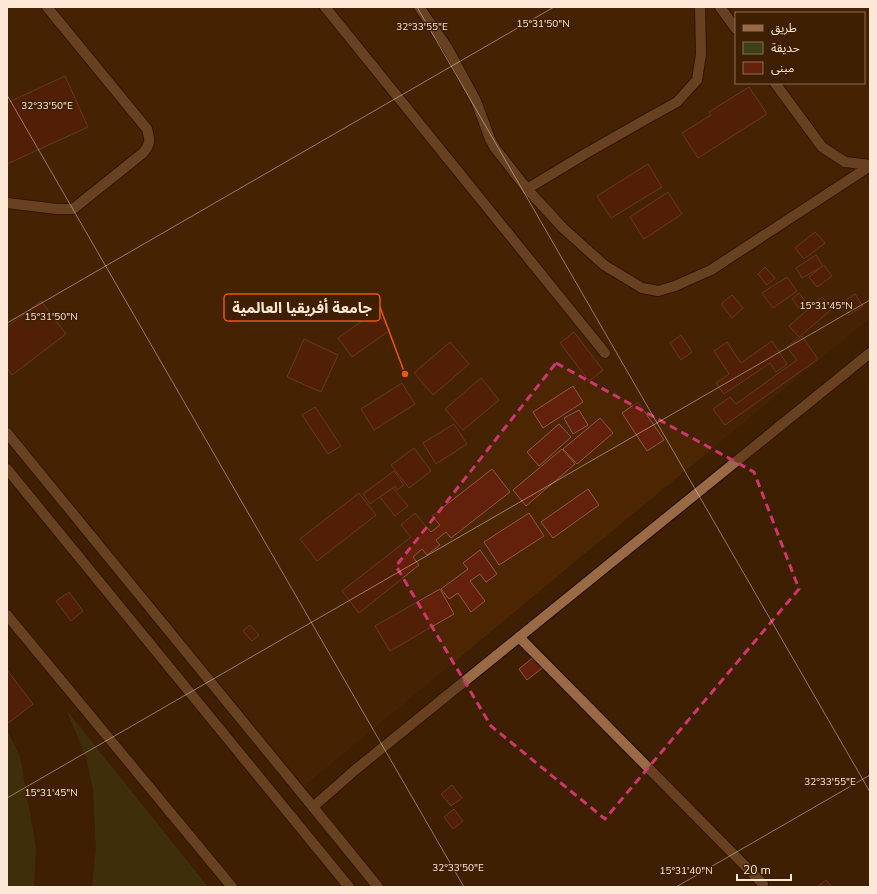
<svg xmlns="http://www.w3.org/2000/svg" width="877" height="894" font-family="'Nunito Sans','Noto Sans Arabic',sans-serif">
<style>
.built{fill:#4c2603;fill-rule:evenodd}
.green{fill:#3c4315}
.building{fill:#64210a;stroke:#905746}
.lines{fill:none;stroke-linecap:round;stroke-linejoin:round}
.service-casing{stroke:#200a00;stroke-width:12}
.minor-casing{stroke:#200a00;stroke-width:12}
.tertiary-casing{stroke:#200a00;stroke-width:12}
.service{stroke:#9a6a45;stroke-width:10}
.minor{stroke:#9a6a45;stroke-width:10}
.tertiary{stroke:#9a6a45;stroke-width:10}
.marked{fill:none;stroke:#cb376e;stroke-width:3;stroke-dasharray:8 5;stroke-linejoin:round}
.ticks{fill:none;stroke:#fde7d7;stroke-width:1;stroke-opacity:0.45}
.ticks-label{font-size:10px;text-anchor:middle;fill:#fde7d7;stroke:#3f1f02;stroke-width:3;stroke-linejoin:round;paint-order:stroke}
.leader{fill:none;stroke:#e8590c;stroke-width:1.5}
.callout-dot{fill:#e8590c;stroke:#3f1f02;stroke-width:1.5}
.callout{fill:#3f1f02;stroke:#e8590c;stroke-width:1.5}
.callout-label{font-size:15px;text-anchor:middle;font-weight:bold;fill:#fde7d7}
</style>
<rect width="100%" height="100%" fill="#3f1f02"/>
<path class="built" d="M 7,7 L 870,7 L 870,318 L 304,786 L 7,429 ZM 736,13 L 864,13 L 864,83 L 736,83 Z"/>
<g class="green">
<polygon points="67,711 208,887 92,887 96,848 93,790 86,757"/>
<polygon points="7,730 20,757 36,847 34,887 7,887"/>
</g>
<g class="building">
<polygon points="65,76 88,127 7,164 7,103"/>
<polygon points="749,87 767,114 698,158 682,133 711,115 709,112"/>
<polygon points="648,164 662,187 611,218 597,196"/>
<polygon points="668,192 682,214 644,239 630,217"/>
<polygon points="815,232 825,243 804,259 795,248"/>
<polygon points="816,255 823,266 802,278 796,268"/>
<polygon points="824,265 832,276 817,287 809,277"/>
<polygon points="765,267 775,278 767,285 758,274"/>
<polygon points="787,277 797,291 773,308 762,293"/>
<polygon points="799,293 806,302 799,308 792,299"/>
<polygon points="855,294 863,306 849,315 841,303"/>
<polygon points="732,295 743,308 732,318 721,304"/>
<polygon points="822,297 832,309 799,337 789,326"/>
<polygon points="41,301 66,334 12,375 7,368 7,327"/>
<polygon points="376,311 390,330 352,357 338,338"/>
<polygon points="574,332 603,370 589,381 560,343"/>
<polygon points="681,335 692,352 681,360 670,343"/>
<polygon points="802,336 818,359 725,425 713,409 730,397 736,404 797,360 787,347"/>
<polygon points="304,339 338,355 321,392 287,377"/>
<polygon points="772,341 787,364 776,372 770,363 724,394 716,383 729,374 714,351 727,342 741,363"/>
<polygon points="450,342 469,364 433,395 414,373"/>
<polygon points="481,378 499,400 463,430 445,409"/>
<polygon points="402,383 415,404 374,430 361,409"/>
<polygon points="573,386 583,402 543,428 533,412"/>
<polygon points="638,402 664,440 647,451 622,413"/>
<polygon points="315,407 341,446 328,454 302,415"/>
<polygon points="579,410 588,425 573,434 564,418"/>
<polygon points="600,418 613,433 577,464 563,449"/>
<polygon points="454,424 467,444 436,464 423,443"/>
<polygon points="559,424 571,437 539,466 527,452"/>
<polygon points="414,448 431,471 409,488 391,465"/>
<polygon points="562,449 575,464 526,506 513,490"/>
<polygon points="492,469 510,492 451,538 446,532 436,540 440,545 427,555 422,549 413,557 419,565 359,613 342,591 411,537 401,525 415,513 431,532 440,525 432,516"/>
<polygon points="394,471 404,485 397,490 395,486 370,504 363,494"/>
<polygon points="393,488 408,506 395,516 380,497"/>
<polygon points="588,489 599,505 553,538 541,522"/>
<polygon points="359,493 376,515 317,561 300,539"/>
<polygon points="529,513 544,536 499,565 484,542"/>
<polygon points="480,550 497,574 486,582 480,574 470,581 485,601 471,612 458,593 449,599 441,589 468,569 463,563"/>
<polygon points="440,589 454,614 390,651 375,626"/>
<polygon points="69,592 83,611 71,621 56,601"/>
<polygon points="250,625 259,635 252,641 243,631"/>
<polygon points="536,655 545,666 527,680 519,669"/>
<polygon points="7,670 33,704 7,724"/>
<polygon points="452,785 462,798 451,806 441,794"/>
<polygon points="454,809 463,821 453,829 444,817"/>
<polygon points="826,880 832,887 817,887"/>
</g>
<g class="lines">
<defs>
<g id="service">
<polyline points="325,7 605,353"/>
<polyline points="419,7 447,47 476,101 490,139 495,148 506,162 527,189 563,228 604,265 642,288 658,291 675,286 711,270 870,166"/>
<polyline points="720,7 736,29"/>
<polyline points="775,83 822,147 845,162 870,165"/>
<polyline points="527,189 585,154 641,122 677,102 697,80 701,54 700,7"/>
<path d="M 7,203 L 57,209 L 73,209 L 143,153 C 151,143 150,140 147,129 L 47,7"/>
<polyline points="7,615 232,887"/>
</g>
<g id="minor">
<polyline points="519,637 763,884"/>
<polyline points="313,807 355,770 870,353"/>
</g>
<g id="tertiary">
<polyline points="7,433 313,807 378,887"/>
<polyline points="7,469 349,887"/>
</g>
</defs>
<use href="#service" class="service-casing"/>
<use href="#minor" class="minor-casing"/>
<use href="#tertiary" class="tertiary-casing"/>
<use href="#service" class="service"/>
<use href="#minor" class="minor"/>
<use href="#tertiary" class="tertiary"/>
</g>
<path d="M0 0H877V894H0ZM 556,363 L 754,472 L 799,589 L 605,819 L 491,726 L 396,566 Z" fill="#3f1f02" fill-opacity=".55" fill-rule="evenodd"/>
<path class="marked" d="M 556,363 L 754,472 L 799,589 L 605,819 L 491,726 L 396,566 Z"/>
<path class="ticks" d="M 417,7 L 870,792M 7,95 L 464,887M 7,323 L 554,7M 7,798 L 870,300M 676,887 L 870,775"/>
<g class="ticks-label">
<text x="543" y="27">15°31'50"N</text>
<text x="422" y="30">32°33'55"E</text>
<text x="47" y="109">32°33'50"E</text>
<text x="826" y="309">15°31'45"N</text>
<text x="51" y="320">15°31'50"N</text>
<text x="830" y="785">32°33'55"E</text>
<text x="51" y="796">15°31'45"N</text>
<text x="458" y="871">32°33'50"E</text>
<text x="686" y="874">15°31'40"N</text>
</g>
<path class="leader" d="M405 374L380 307"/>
<circle class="callout-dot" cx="405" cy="374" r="4"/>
<rect class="callout" x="224" y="294" width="156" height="27" rx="4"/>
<g class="callout-label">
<text x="302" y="313">جامعة أفريقيا العالمية</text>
</g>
<rect width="877" height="894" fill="none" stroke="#fde7d7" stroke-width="16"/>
<rect x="735" y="12" width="130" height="72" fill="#3f1f02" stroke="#8b6f57"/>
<rect x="743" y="25" width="20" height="6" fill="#9a6a45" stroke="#8b6f57"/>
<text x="771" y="32" font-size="12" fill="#fde7d7">طريق</text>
<rect x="743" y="42" width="20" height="12" fill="#3c4315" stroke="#8b6f57"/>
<text x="771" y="52" font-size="12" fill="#fde7d7">حديقة</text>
<rect x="743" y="62" width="20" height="12" fill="#64210a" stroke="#8b6f57"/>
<text x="771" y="72" font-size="12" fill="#fde7d7">مبنى</text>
<path d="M737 874v6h54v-6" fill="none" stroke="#fde7d7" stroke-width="2"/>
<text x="743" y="874" font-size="12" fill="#fde7d7" stroke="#3f1f02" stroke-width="3" paint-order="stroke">20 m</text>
</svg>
